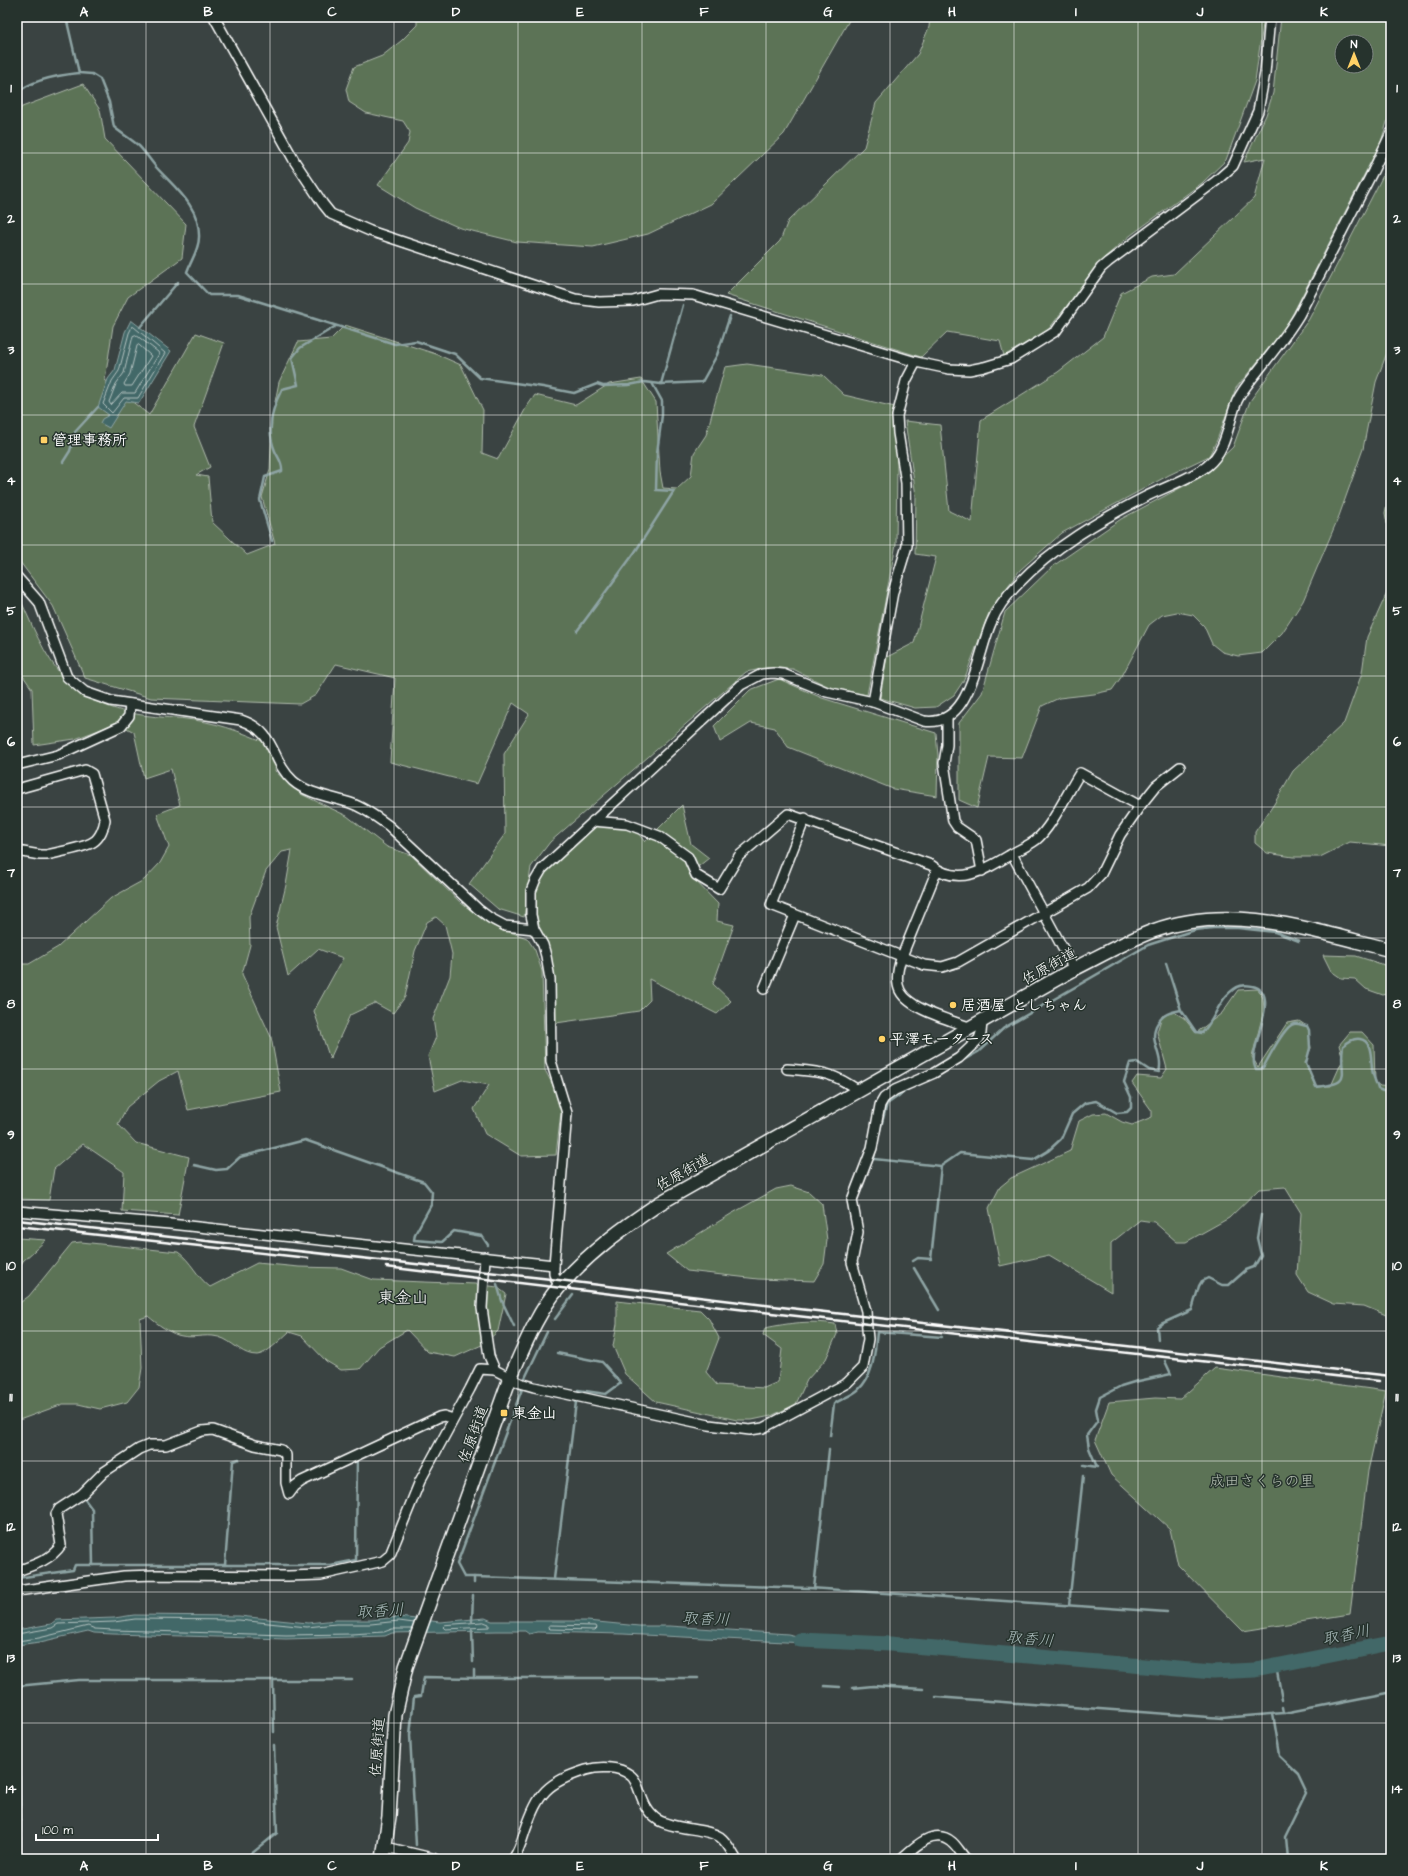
<svg xmlns="http://www.w3.org/2000/svg" width="1408" height="1876" font-family="'Architects Daughter','Klee One',sans-serif">
<style>
.green{fill:#5c7357;stroke:#aeb9ab;fill-rule:evenodd}
.water{fill:#436867;stroke:#8ea4a4}
.lines{fill:none;stroke-linecap:round;stroke-linejoin:round}
.shore{stroke:#b4c3c2;stroke-width:1}
.stream{stroke:#8ea4a4;stroke-width:2.5}
.river{stroke:#436867;stroke-width:15}
.minor-casing{stroke:#fff;stroke-width:12}
.highway-casing{stroke:#fff;stroke-width:16}
.minor{stroke:#26332d;stroke-width:9}
.highway{stroke:#26332d;stroke-width:13}
.rail{stroke:#fff;stroke-width:2.5}
.grid{fill:none;stroke:#fff;stroke-width:1;stroke-opacity:0.55}
.poi-dot{fill:#ffd166;stroke:#26332d;stroke-width:1.5}
.labels{text-anchor:middle;stroke-width:3;stroke-linejoin:round;paint-order:stroke}
.poi-label{font-size:15px;font-weight:bold;fill:#fff;stroke:#26332d;text-anchor:start}
.street-label{font-size:15px;fill:#fff;stroke:#26332d}
.park-label{font-size:15px;fill:#b6c0b3;stroke:#26332d}
.water-label{font-size:16px;font-style:italic;fill:#abb;stroke:#26332d}
.quarter-label{font-size:17px;fill:#fff;stroke:#26332d}
.neatline{fill:none;stroke:#fff;stroke-width:1.5}
.grid-label{font-size:13px;text-anchor:middle;font-weight:bold;fill:#fff}
</style>
<rect width="100%" height="100%" fill="#3a4342"/>
<filter id="ink" filterUnits="userSpaceOnUse"><feTurbulence type="fractalNoise" baseFrequency=".025" numOctaves="2"/><feDisplacementMap in="SourceGraphic" scale="8" xChannelSelector="R" yChannelSelector="G"/><feConvolveMatrix kernelMatrix="1 2 1 2 8 2 1 2 1" color-interpolation-filters="sRGB"/></filter>
<g filter="url(#ink)">
<g class="green">
<polygon points="417,17 663,17 670,21 674,17 851,17 784,134 711,204 648,234 593,247 517,242 460,228 415,208 378,185 408,143 410,132 403,121 366,113 349,102 346,89 354,67 382,56 401,41 417,25"/>
<polygon points="930,17 1264,17 1255,81 1226,160 1202,183 1131,235 1104,258 1048,330 1004,356 1000,341 947,332 921,357 726,295 780,241 788,221 864,147 876,103 918,54 929,27"/>
<path d="M 1281,17 L 1391,17 L 1391,109 L 1381,142 L 1286,327 L 1236,388 L 1217,440 L 1209,456 L 1169,475 L 1062,533 L 1020,570 L 990,610 L 964,680 L 954,695 L 936,707 L 915,708 L 880,698 L 887,657 L 914,643 L 936,557 L 915,554 L 916,496 L 905,421 L 940,425 L 949,511 L 972,522 L 981,420 L 1058,372 L 1103,337 L 1121,293 L 1152,277 L 1174,274 L 1254,198 L 1265,158 L 1244,162 L 1266,115 L 1273,93 ZM 1342,42 L 1366,42 L 1366,66 L 1342,66 Z"/>
<polygon points="83,84 100,110 105,139 186,224 182,258 128,297 113,326 105,380 149,415 196,333 224,343 194,427 210,467 196,475 208,477 212,522 247,555 275,544 262,497 270,470 272,417 279,382 298,342 331,339 345,325 436,354 461,365 483,410 482,453 498,459 526,408 535,395 576,405 609,384 641,379 656,402 660,472 663,488 677,489 691,476 694,453 706,435 725,367 747,364 823,375 844,395 895,407 897,466 896,544 867,695 829,687 793,669 767,668 746,672 550,842 531,867 524,917 498,909 469,884 505,834 504,754 529,714 513,703 477,784 390,762 395,678 336,664 316,695 300,704 151,698 85,678 53,606 17,558 17,113 22,107"/>
<polygon points="1391,160 1391,342 1376,382 1363,449 1339,516 1303,601 1282,633 1262,653 1238,656 1222,652 1212,644 1204,626 1193,615 1177,612 1162,615 1149,625 1122,676 1112,690 1094,694 1059,698 1042,706 1022,758 989,757 977,808 959,800 959,723 982,693 1005,612 1053,566 1121,519 1201,477 1233,447 1250,401 1309,319"/>
<polygon points="1391,484 1391,545 1385,513"/>
<polygon points="1391,584 1391,846 1350,842 1320,857 1293,857 1267,853 1255,843 1255,832 1274,804 1293,771 1344,723 1362,673 1367,637"/>
<path d="M 17,592 C 31,622 43,656 66,680 C 85,700 115,711 142,715 C 160,718 177,717 194,720 C 224,724 251,736 278,748 L 275,771 L 301,794 L 347,816 L 387,847 L 411,855 L 461,903 L 493,926 L 527,938 L 535,950 L 542,971 L 545,1070 L 556,1091 L 561,1112 L 556,1155 L 521,1156 L 485,1134 L 474,1109 L 489,1085 L 462,1080 L 435,1091 L 428,1056 L 436,1037 L 433,1019 L 450,976 L 452,954 L 445,925 L 436,917 L 427,922 L 415,951 L 405,997 L 393,1013 L 375,1003 L 350,1015 L 330,1059 L 314,1011 L 343,958 L 318,949 L 288,976 L 276,927 L 286,885 L 292,850 L 282,852 L 266,871 L 249,917 L 250,945 L 242,974 L 271,1037 L 281,1092 L 188,1110 L 178,1071 L 159,1081 L 127,1107 L 118,1124 L 136,1143 L 189,1157 L 178,1215 L 122,1211 L 124,1172 L 83,1144 L 54,1169 L 49,1200 L 17,1199 L 17,964 L 29,964 L 58,947 L 111,898 L 144,880 L 160,863 L 169,847 L 157,814 L 180,805 L 171,769 L 144,778 L 134,732 L 117,723 L 75,739 L 34,745 L 32,689 L 17,667 Z"/>
<polygon points="779,679 822,698 936,733 938,756 937,796 893,789 788,747 775,728 751,723 720,742 714,726 750,690"/>
<polygon points="682,805 691,844 709,858 689,874 718,904 717,921 734,925 713,984 731,1001 717,1014 649,979 650,1000 639,1011 556,1023 535,906 536,887 552,859 596,824 633,827 645,842"/>
<polygon points="1323,955 1356,956 1391,967 1391,993 1383,995 1366,989 1355,979 1341,978 1331,971"/>
<polygon points="1258,989 1263,998 1264,1010 1252,1057 1258,1067 1287,1023 1299,1021 1308,1027 1311,1048 1305,1063 1315,1086 1331,1086 1343,1059 1339,1045 1350,1032 1362,1032 1374,1045 1375,1082 1380,1086 1391,1087 1391,1317 1364,1306 1334,1304 1308,1292 1297,1275 1301,1213 1285,1187 1259,1189 1229,1218 1186,1242 1177,1242 1154,1222 1140,1220 1111,1243 1111,1292 1049,1255 1000,1266 989,1208 1000,1187 1011,1178 1070,1151 1079,1121 1093,1114 1106,1113 1122,1122 1132,1125 1152,1117 1152,1111 1132,1083 1137,1076 1161,1078 1167,1069 1157,1032 1162,1016 1174,1012 1184,1018 1196,1033 1222,1013 1238,990"/>
<polygon points="791,1186 809,1192 822,1204 827,1240 824,1264 814,1281 758,1279 687,1271 666,1254 731,1214 776,1189"/>
<polygon points="17,1238 46,1240 23,1261 17,1272"/>
<path d="M 81,1242 L 178,1252 C 191,1261 197,1277 210,1287 L 257,1263 L 299,1267 L 341,1268 L 374,1280 L 475,1284 L 497,1287 L 506,1294 L 498,1331 L 484,1344 L 455,1357 L 428,1352 L 407,1330 L 379,1347 L 360,1369 L 341,1370 L 326,1361 L 302,1336 L 289,1332 C 282,1338 266,1355 257,1355 C 243,1355 236,1345 224,1339 C 209,1332 195,1339 182,1336 C 172,1335 156,1323 148,1316 L 140,1319 L 142,1368 L 139,1387 L 127,1402 L 100,1409 L 78,1404 L 63,1404 L 22,1419 L 17,1420 L 17,1305 L 29,1296 L 72,1243 Z"/>
<path d="M 617,1301 L 700,1310 L 709,1319 L 719,1338 L 706,1372 L 717,1385 L 764,1388 L 778,1382 L 782,1349 L 763,1335 L 765,1328 C 789,1323 810,1320 835,1324 L 837,1334 L 826,1359 L 807,1380 L 796,1404 L 771,1416 L 752,1420 L 737,1420 L 656,1402 L 625,1374 L 613,1346 L 617,1324 Z"/>
<polygon points="1215,1368 1386,1391 1368,1471 1350,1614 1243,1631 1178,1565 1170,1529 1111,1475 1095,1440 1109,1402 1155,1398 1180,1399"/>
<polygon points="17,1495 22,1499 22,1509 17,1512"/>
</g>
<g class="water">
<polygon points="131,320 171,351 139,403 126,401 109,428 100,423 102,419 109,415 98,407 108,379 115,370 125,332"/>
<polygon points="134,1615 239,1616 308,1623 336,1620 371,1620 399,1617 440,1622 485,1618 492,1621 587,1621 639,1626 670,1626 788,1634 820,1641 805,1643 623,1634 537,1632 529,1634 525,1631 497,1631 392,1633 385,1636 286,1639 113,1634 94,1633 88,1631 40,1642 17,1645 17,1630 51,1624 56,1620 114,1618"/>
</g>
<g class="lines">
<g class="shore">
<polygon points="134,327 165,353 138,398 124,398 112,413 103,404 112,381 119,371 129,333 132,327"/>
<polygon points="136,335 158,352 159,354 135,393 122,393 111,405 109,402 116,384 124,373 133,336"/>
<polygon points="139,345 151,356 132,386 125,386 124,384 130,374 137,346"/>
<polygon points="484,1622 489,1624 489,1627 445,1629 443,1627 445,1625"/>
<polygon points="550,1625 596,1626 597,1628 595,1630 550,1629 548,1627"/>
<polyline points="17,1634 52,1628 58,1624 114,1622 135,1619 239,1620 307,1627 336,1624 371,1624 399,1621 414,1623"/>
<polyline points="17,1641 39,1638 88,1626 95,1629 113,1630 286,1635 351,1634 384,1632 392,1629 412,1629"/>
</g>
<g class="stream">
<path d="M 66,17 L 79,73 L 92,74 L 100,79 L 109,102 L 114,127 C 122,134 131,139 139,146 C 145,152 150,160 156,167 C 175,188 200,206 199,237 C 199,250 191,260 187,272 L 209,295 L 238,295 L 395,344 L 416,341 L 455,354 L 480,378 L 543,387 L 574,393 L 597,384 L 603,386 L 629,385 L 644,382 L 661,384 L 702,382 L 717,355 L 730,316"/>
<path d="M 17,93 C 32,79 60,75 79,73"/>
<polyline points="140,327 178,282"/>
<polyline points="661,384 683,305"/>
<polyline points="63,462 70,451 75,432 98,407"/>
<path d="M 272,541 L 260,500 L 265,477 L 282,471 C 283,463 278,458 275,451 C 266,430 272,408 282,389 L 298,385 L 292,358 L 300,348 L 336,326"/>
<polyline points="577,631 635,552 674,491 656,490 657,453 662,415 662,401 652,383"/>
<polyline points="1166,963 1181,1010"/>
<polyline points="960,1062 978,1052 1004,1028 1148,945 1195,930 1213,928 1238,928 1275,932 1299,941"/>
<polyline points="879,1134 887,1104 910,1088"/>
<polyline points="875,1151 874,1159 941,1166 931,1259 918,1258 913,1261"/>
<polyline points="194,1165 216,1170 227,1169 240,1157 305,1140 424,1182 432,1192 431,1205 415,1234 414,1240 442,1242 454,1231 482,1236 488,1245"/>
<path d="M 941,1166 L 960,1153 L 1033,1160 L 1048,1151 L 1061,1139 L 1072,1114 L 1085,1103 L 1096,1101 L 1117,1113 L 1127,1112 L 1131,1108 L 1131,1097 L 1124,1082 L 1130,1063 L 1137,1062 L 1149,1070 L 1159,1072 C 1164,1056 1149,1042 1156,1026 C 1162,1014 1170,1012 1181,1010 L 1196,1032 L 1202,1033 C 1216,1019 1218,998 1237,987 C 1241,985 1247,985 1252,986 C 1285,992 1244,1052 1256,1069 L 1261,1069 L 1264,1066 C 1269,1057 1285,1025 1294,1024 C 1298,1023 1304,1026 1307,1026 L 1309,1030 L 1310,1048 L 1306,1063 L 1316,1087 C 1356,1083 1338,1075 1343,1046 C 1348,1042 1353,1038 1360,1039 C 1374,1041 1370,1063 1373,1074 C 1374,1079 1377,1084 1378,1089 L 1383,1091 L 1391,1091"/>
<polyline points="914,1268 939,1310"/>
<polyline points="497,1284 502,1301 514,1326"/>
<polyline points="555,1319 573,1295"/>
<polyline points="1158,1340 1157,1327 1161,1324 1192,1310 1199,1286 1202,1281 1208,1278 1222,1285 1229,1285 1246,1270 1254,1267 1261,1255 1257,1238 1261,1215"/>
<polyline points="557,1353 602,1362 621,1383 606,1394 578,1390"/>
<polyline points="525,1378 547,1332"/>
<path d="M 830,1436 L 834,1404 C 841,1399 851,1396 858,1390 C 874,1376 875,1351 877,1332 L 942,1337"/>
<polyline points="1084,1465 1097,1467 1089,1448 1087,1435 1098,1420 1096,1409 1100,1397 1121,1386 1134,1382 1171,1374 1165,1361"/>
<polyline points="83,1497 92,1509 93,1565"/>
<polyline points="225,1565 233,1461 239,1459"/>
<polyline points="474,1577 810,1588 1167,1612"/>
<polyline points="17,1578 73,1570 75,1565 331,1565 356,1560 357,1459"/>
<polyline points="554,1579 576,1402"/>
<polyline points="474,1583 474,1577 464,1577 457,1564 522,1389"/>
<polyline points="814,1588 829,1450"/>
<polyline points="1069,1605 1083,1476"/>
<polyline points="17,1621 18,1632"/>
<polyline points="472,1621 473,1595"/>
<polyline points="472,1630 473,1662"/>
<polyline points="1276,1666 1282,1699"/>
<polyline points="474,1678 698,1678"/>
<polyline points="273,1680 274,1732"/>
<polyline points="17,1686 79,1680 352,1680"/>
<polyline points="824,1686 840,1687"/>
<polyline points="852,1688 873,1686 923,1689"/>
<polyline points="17,1690 18,1739"/>
<polyline points="936,1697 1222,1718 1284,1713 1391,1692"/>
<polyline points="1283,1707 1284,1713"/>
<polyline points="1273,1714 1280,1756 1298,1773 1307,1792 1285,1837 1287,1859"/>
<polyline points="19,1753 21,1859"/>
<polyline points="416,1845 410,1735 414,1697 421,1696 424,1677 474,1678 474,1670"/>
<polyline points="245,1859 277,1833 274,1745"/>
</g>
<polyline class="river" points="800,1640 890,1644 1213,1672 1255,1670 1391,1643"/>
<defs>
<g id="minor">
<polyline points="214,17 295,162 323,204 331,214 370,231 575,299 599,302 633,301 658,294 693,295 916,362 949,369 969,370 984,367 1011,359 1056,331 1101,268 1108,262 1216,181 1233,166 1258,111 1265,73 1270,17"/>
<path d="M 17,577 L 39,602 L 67,677 L 85,692 L 111,701 L 241,720 C 277,732 270,760 293,781 C 309,795 334,797 353,804 C 366,809 378,818 389,826 L 478,909 L 490,918 L 505,926 L 534,929"/>
<polyline points="873,702 893,592 907,546 906,483 898,433 897,416 906,381 916,362"/>
<polyline points="947,718 947,745 944,763 953,821 957,827 976,840 982,871"/>
<polyline points="17,765 58,755 121,726 129,716 130,704"/>
<path d="M 17,789 L 85,770 L 92,774 L 105,820 C 104,827 100,838 93,842 C 84,848 58,852 47,855 L 40,855 L 17,851"/>
<polyline points="805,818 771,905 924,965 942,967 958,962 1088,888 1101,874 1120,835 1140,806 1156,786 1180,767"/>
<path d="M 593,821 L 627,824 L 659,836 L 688,857 L 696,875 L 719,889 L 739,856 L 788,814 L 931,865 C 958,887 985,870 1010,855 C 1018,850 1028,846 1036,840 C 1052,827 1068,791 1080,773 L 1140,806"/>
<polyline points="1012,854 1074,969"/>
<path d="M 937,870 L 902,956 C 891,987 899,999 928,1012 C 942,1018 957,1023 972,1028"/>
<polyline points="764,989 795,915"/>
<path d="M 787,1069 C 820,1072 831,1071 859,1091"/>
<polyline points="17,1211 170,1224 554,1265"/>
<polyline points="485,1257 482,1308 489,1356 495,1370"/>
<path d="M 559,1287 L 554,1274 L 554,1265 L 567,1113 L 551,1061 L 550,979 L 546,956 L 543,945 L 534,929 L 531,915 L 531,891 L 535,881 L 542,869 L 741,685 L 762,674 L 773,673 L 783,674 L 827,692 L 873,702 L 924,721 C 971,728 977,655 991,623 C 997,608 1006,596 1018,584 C 1053,547 1100,520 1145,497 C 1163,488 1192,478 1207,466 C 1227,450 1228,423 1237,401 C 1242,390 1251,380 1258,371 C 1272,353 1287,335 1299,315 L 1373,171 L 1391,133"/>
<path d="M 17,1571 C 34,1565 51,1560 61,1545 L 56,1514 L 59,1509 L 82,1494 L 104,1472 L 139,1449 L 149,1445 L 166,1445 L 202,1431 L 213,1430 L 255,1445 L 281,1450 L 286,1455 L 286,1483 L 289,1494 L 295,1486 L 302,1481 L 439,1417 L 444,1416 L 453,1419"/>
<polyline points="17,1591 124,1576 156,1575 288,1576 321,1575 383,1561 390,1555 420,1481 470,1389 480,1369 495,1370 520,1383 534,1387 709,1425 750,1430 763,1428 847,1383 863,1367 868,1339 867,1329 866,1311 852,1262 858,1232 852,1200 872,1148 880,1105 884,1098 895,1090 934,1073 959,1058 979,1039 981,1033 982,1022"/>
<polyline points="386,1847 436,1859"/>
<path d="M 513,1859 C 519,1851 522,1841 525,1831 C 539,1792 546,1783 586,1770 C 599,1766 619,1766 630,1775 C 641,1782 639,1808 658,1820 C 675,1830 707,1828 720,1837 C 727,1842 732,1852 736,1859"/>
<path d="M 901,1859 C 914,1847 934,1827 952,1842 C 957,1846 961,1854 966,1859"/>
</g>
<path id="highway" d="M 383,1859 L 389,1816 L 395,1715 L 406,1667 L 510,1378 C 524,1347 537,1313 559,1287 C 588,1253 624,1227 660,1203 L 1074,969 C 1100,956 1126,941 1153,931 C 1232,902 1314,931 1391,950"/>
</defs>
<use href="#minor" class="minor-casing"/>
<use href="#highway" class="highway-casing"/>
<use href="#minor" class="minor"/>
<use href="#highway" class="highway"/>
<g class="rail">
<polyline points="17,1220 542,1278 790,1308 1391,1376"/>
<polyline points="17,1226 308,1258"/>
<polyline points="386,1267 788,1315 1379,1381"/>
</g>
</g>
</g>
<path class="grid" d="M 146,17 L 146,1859M 270,17 L 270,1859M 394,17 L 394,1859M 518,17 L 518,1859M 642,17 L 642,1859M 766,17 L 766,1859M 890,17 L 890,1859M 1014,17 L 1014,1859M 1138,17 L 1138,1859M 1262,17 L 1262,1859M 17,153 L 1391,153M 17,284 L 1391,284M 17,415 L 1391,415M 17,545 L 1391,545M 17,676 L 1391,676M 17,807 L 1391,807M 17,938 L 1391,938M 17,1069 L 1391,1069M 17,1200 L 1391,1200M 17,1331 L 1391,1331M 17,1461 L 1391,1461M 17,1592 L 1391,1592M 17,1723 L 1391,1723"/>
<g class="poi-dot">
<rect x="40" y="436" width="8" height="8" rx="2"/>
<circle cx="953" cy="1005" r="4"/>
<circle cx="882" cy="1039" r="4"/>
<rect x="500" y="1409" width="8" height="8" rx="2"/>
</g>
<g class="labels">
<g class="poi-label">
<text x="52" y="445">管理事務所</text>
<text x="961" y="1010">居酒屋 としちゃん</text>
<text x="890" y="1044">平澤モータース</text>
<text x="512" y="1418">東金山</text>
</g>
<g class="street-label">
<text transform="translate(1049 966) rotate(-29)" y="5">佐原街道</text>
<text transform="translate(683 1172) rotate(-29)" y="5">佐原街道</text>
<text transform="translate(473 1434) rotate(-70)" y="5">佐原街道</text>
<text transform="translate(377 1747) rotate(-86)" y="5">佐原街道</text>
</g>
<g class="park-label">
<text x="1262" y="1486">成田さくらの里</text>
</g>
<g class="water-label">
<text transform="translate(380 1610) rotate(-4)" y="6">取香川</text>
<text transform="translate(706 1618) rotate(2)" y="6">取香川</text>
<text transform="translate(1346 1634) rotate(-11)" y="6">取香川</text>
<text transform="translate(1030 1638) rotate(5)" y="6">取香川</text>
</g>
<g class="quarter-label">
<text x="403" y="1303">東金山</text>
</g>
</g>
<rect width="1408" height="1876" fill="none" stroke="#26332d" stroke-width="44"/>
<g transform="translate(1354 54)"><circle r="19" fill="#26332d" stroke="#7d8581"/>
<path d="M0-3L7 15L0 10L-7 15Z" fill="#ffd166"/>
<text y="-6" font-size="11" font-weight="bold" text-anchor="middle" fill="#ffffff">N</text>
</g>
<path d="M36 1834v6h122v-6" fill="none" stroke="#ffffff" stroke-width="2"/>
<text x="42" y="1834" font-size="12" fill="#ffffff" stroke="#26332d" stroke-width="3" paint-order="stroke">100 m</text>
<rect x="22" y="22" width="1364" height="1832" class="neatline"/>
<g class="grid-label">
<text x="84" y="16">A</text>
<text x="208" y="16">B</text>
<text x="332" y="16">C</text>
<text x="456" y="16">D</text>
<text x="580" y="16">E</text>
<text x="704" y="16">F</text>
<text x="828" y="16">G</text>
<text x="952" y="16">H</text>
<text x="1076" y="16">I</text>
<text x="1200" y="16">J</text>
<text x="1324" y="16">K</text>
<text x="11" y="92">1</text>
<text x="1397" y="92">1</text>
<text x="11" y="223">2</text>
<text x="1397" y="223">2</text>
<text x="11" y="354">3</text>
<text x="1397" y="354">3</text>
<text x="11" y="485">4</text>
<text x="1397" y="485">4</text>
<text x="11" y="615">5</text>
<text x="1397" y="615">5</text>
<text x="11" y="746">6</text>
<text x="1397" y="746">6</text>
<text x="11" y="877">7</text>
<text x="1397" y="877">7</text>
<text x="11" y="1008">8</text>
<text x="1397" y="1008">8</text>
<text x="11" y="1139">9</text>
<text x="1397" y="1139">9</text>
<text x="11" y="1270">10</text>
<text x="1397" y="1270">10</text>
<text x="11" y="1401">11</text>
<text x="1397" y="1401">11</text>
<text x="11" y="1531">12</text>
<text x="1397" y="1531">12</text>
<text x="11" y="1662">13</text>
<text x="1397" y="1662">13</text>
<text x="11" y="1793">14</text>
<text x="1397" y="1793">14</text>
<text x="84" y="1870">A</text>
<text x="208" y="1870">B</text>
<text x="332" y="1870">C</text>
<text x="456" y="1870">D</text>
<text x="580" y="1870">E</text>
<text x="704" y="1870">F</text>
<text x="828" y="1870">G</text>
<text x="952" y="1870">H</text>
<text x="1076" y="1870">I</text>
<text x="1200" y="1870">J</text>
<text x="1324" y="1870">K</text>
</g>
</svg>
